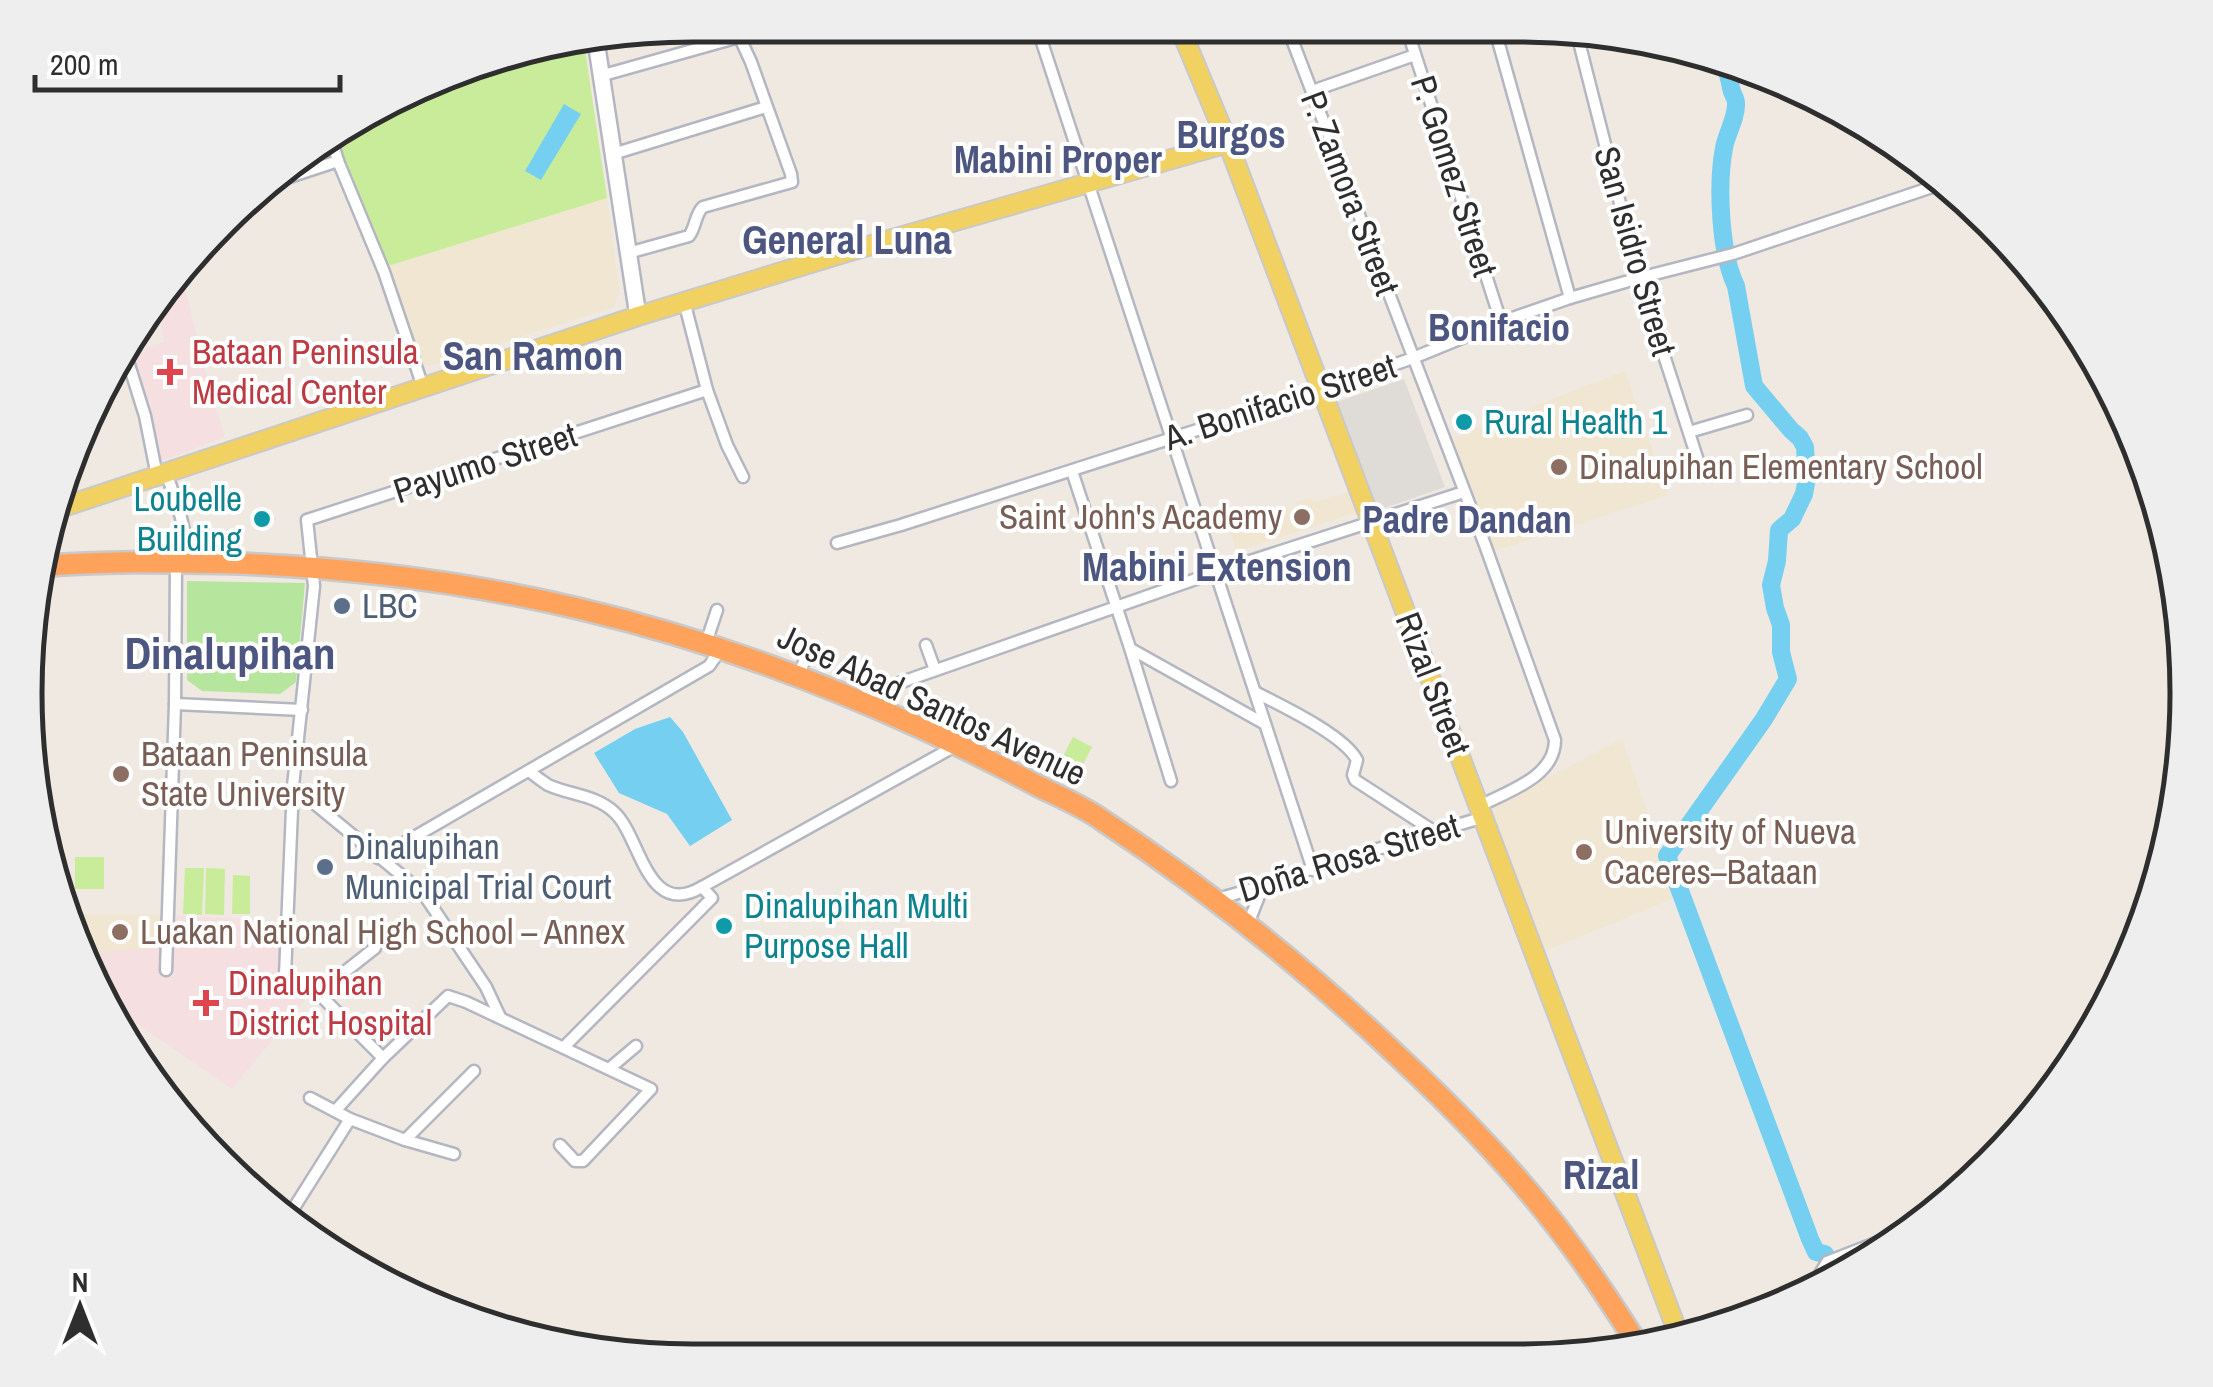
<svg xmlns="http://www.w3.org/2000/svg" width="2213" height="1387" font-family="'Archivo Narrow',sans-serif">
<style>
.education{fill:#f0e6d1}
.medical{fill:#f5dfe0}
.green{fill:#b6e59e}
.pitch{fill:#c9ec9a}
.plaza{fill:#dfdcd8}
.water{fill:#75cff0}
.lines{fill:none;stroke-linecap:round;stroke-linejoin:round}
.river{stroke:#75cff0;stroke-width:18}
.street-casing{stroke:#b4b7c1;stroke-width:15}
.secondary-casing{stroke:#b4b7c1;stroke-width:20}
.primary-casing{stroke:#c9c9c9;stroke-width:22}
.highway-casing{stroke:#c9c9c9;stroke-width:25}
.street{stroke:#fff;stroke-width:10}
.secondary{stroke:#fff;stroke-width:15}
.primary{stroke:#f2d163;stroke-width:18}
.highway{stroke:#ffa35c;stroke-width:20}
.health-dot{fill:#e0444e;stroke:#fff;stroke-width:4}
.culture-dot{fill:#0f9aa8;stroke:#fff;stroke-width:4}
.education-dot{fill:#8d6e63;stroke:#fff;stroke-width:4}
.service-dot{fill:#5c6f8a;stroke:#fff;stroke-width:4}
.labels{text-anchor:middle;stroke-width:8;stroke-linejoin:round;paint-order:stroke}
.street-label{font-size:35px;fill:#2e2e2e;stroke:#fff}
.health-label{font-size:35px;fill:#be3a42;stroke:#fff;text-anchor:start}
.culture-label{font-size:35px;fill:#0d838f;stroke:#fff;text-anchor:start}
.education-label{font-size:35px;fill:#785e54;stroke:#fff;text-anchor:start}
.service-label{font-size:35px;fill:#4e5e75;stroke:#fff;text-anchor:start}
.neighbourhood-label{font-size:38px;font-weight:bold;fill:#4d5680;stroke:#fff}
.quarter-label{font-size:40px;font-weight:bold;fill:#4d5680;stroke:#fff}
.district-label{font-size:45px;font-weight:bold;fill:#4d5680;stroke:#fff}
.rim{fill:none;stroke:#2e2e2e;stroke-width:5}
</style>
<rect width="100%" height="100%" fill="#efe9e1"/>
<g class="education">
<polygon points="607,198 619,291 614,307 425,367 388,266"/>
<polygon points="1625,371 1668,495 1491,552 1451,439"/>
<polygon points="1351,492 1358,512 1237,551 1230,530 1247,525 1247,522 1297,506 1296,502 1311,498 1314,502"/>
<polygon points="1622,739 1677,897 1542,952 1491,807"/>
<polygon points="69,914 163,915 162,948 87,953"/>
</g>
<g class="medical">
<polygon points="182,276 210,391 225,437 162,461 130,354 164,342 157,299 163,287 173,277"/>
<polygon points="163,915 281,921 279,982 305,1000 232,1089 111,1006 87,953 162,948"/>
</g>
<polygon class="green" points="187,581 305,583 296,682 280,694 202,691 187,680"/>
<g class="pitch">
<polygon points="584,43 607,198 388,266 342,152 336,131 479,60"/>
<polygon points="1073,737 1092,747 1076,778 1057,768"/>
<rect x="75" y="857" width="29" height="32"/>
<polygon points="185,868 204,868 202,915 183,914"/>
<polygon points="206,868 225,869 224,915 205,914"/>
<polygon points="233,875 250,876 250,914 232,914"/>
</g>
<polygon class="plaza" points="1404,379 1445,487 1376,511 1337,402"/>
<g class="water">
<polygon points="564,104 581,114 541,180 525,171"/>
<polygon points="670,717 683,732 732,820 690,846 667,814 619,793 594,753 635,729"/>
</g>
<g class="lines">
<path class="river" d="M 1719,61 C 1729,73 1728,74 1731,88 C 1732,94 1736,98 1736,103 C 1737,117 1726,135 1724,148 C 1717,185 1720,253 1736,286 L 1754,386 L 1791,430 L 1800,438 L 1805,447 L 1807,478 L 1804,494 L 1792,519 L 1779,530 L 1777,561 L 1771,585 L 1775,608 L 1781,625 L 1781,652 L 1788,679 L 1764,719 L 1667,856 L 1810,1239 L 1816,1252 L 1825,1254"/>
<defs>
<g id="street">
<polyline points="917,26 921,36"/>
<polyline points="1037,27 1313,870"/>
<path d="M 1288,29 L 1485,545 L 1555,740 C 1555,777 1508,791 1480,806"/>
<polyline points="1407,29 1501,322"/>
<polyline points="1495,30 1570,298"/>
<polyline points="1576,30 1639,278 1701,470"/>
<polyline points="600,76 739,37"/>
<polyline points="1312,91 1415,55"/>
<polyline points="330,134 338,161 384,272 423,387"/>
<polyline points="613,154 766,107"/>
<polyline points="274,182 338,161"/>
<path d="M 628,253 L 689,236 C 696,227 695,214 703,207 L 792,182 L 791,174 L 751,62 L 734,25"/>
<polyline points="684,301 707,390 727,445 743,477"/>
<polyline points="126,355 145,416 157,476"/>
<polyline points="1689,432 1747,415"/>
<polyline points="1072,471 1130,648 1171,781"/>
<path d="M 166,473 C 178,505 186,528 188,562"/>
<polyline points="2163,528 2164,528"/>
<polyline points="837,543 901,525 1322,390 1413,358 1501,322 1570,298 1639,278 1733,254 1947,182"/>
<polyline points="706,643 717,610"/>
<polyline points="926,645 935,670"/>
<polyline points="1131,649 1265,724"/>
<polyline points="799,675 809,648"/>
<path d="M 1255,692 C 1282,706 1344,735 1357,760 L 1353,775 L 1355,780 L 1435,832"/>
<polyline points="859,697 1216,572 1464,492"/>
<polyline points="175,704 302,710"/>
<path d="M 529,771 C 535,776 542,781 548,785 C 570,795 596,795 614,812 C 641,836 646,920 702,887"/>
<polyline points="293,786 423,893 486,987 500,1017"/>
<polyline points="378,858 709,666 721,649"/>
<polyline points="1217,899 1263,886 1298,873 1484,817"/>
<polyline points="1248,924 1263,886"/>
<polyline points="166,970 175,704 176,563"/>
<polyline points="318,993 375,948"/>
<polyline points="564,1047 712,898 702,887 957,745"/>
<polyline points="383,1058 318,993 285,975 293,786 314,586 307,520 707,390"/>
<polyline points="610,1068 636,1046"/>
<polyline points="310,1098 350,1119 405,1140 454,1154"/>
<polyline points="336,1110 383,1058 448,996 466,1002 651,1089 583,1161 575,1161 560,1145"/>
<polyline points="405,1140 474,1071"/>
<polyline points="285,1222 350,1119"/>
<polyline points="1820,1290 1821,1272 1827,1262 1909,1230"/>
<polyline points="1599,1355 1631,1334"/>
</g>
<polyline id="secondary" points="596,41 638,316"/>
<g id="primary">
<polyline points="1180,28 1228,143 1681,1341"/>
<polyline points="54,510 638,316 847,252 1228,143"/>
</g>
<path id="highway" d="M 43,566 C 102,561 162,562 221,563 C 471,570 692,623 919,727 C 958,745 997,764 1036,785 C 1058,796 1082,806 1102,820 C 1210,891 1309,971 1402,1060 C 1463,1117 1523,1179 1572,1247 C 1596,1279 1618,1314 1640,1348"/>
</defs>
<use href="#street" class="street-casing"/>
<use href="#secondary" class="secondary-casing"/>
<use href="#primary" class="primary-casing"/>
<use href="#highway" class="highway-casing"/>
<use href="#street" class="street"/>
<use href="#secondary" class="secondary"/>
<use href="#primary" class="primary"/>
<use href="#highway" class="highway"/>
</g>
<g class="health-dot">
<path d="M165 357h10v10h10v10h-10v10h-10v-10h-10v-10h10z"/>
<path d="M201 988h10v10h10v10h-10v10h-10v-10h-10v-10h10z"/>
</g>
<g class="culture-dot">
<circle cx="1464" cy="422" r="10"/>
<circle cx="262" cy="519" r="10"/>
<circle cx="724" cy="926" r="10"/>
</g>
<g class="education-dot">
<circle cx="1559" cy="467" r="10"/>
<circle cx="1302" cy="517" r="10"/>
<circle cx="121" cy="774" r="10"/>
<circle cx="1584" cy="852" r="10"/>
<circle cx="120" cy="932" r="10"/>
</g>
<g class="service-dot">
<circle cx="342" cy="606" r="10"/>
<circle cx="325" cy="867" r="10"/>
</g>
<g class="labels">
<g class="street-label">
<text transform="translate(1454 176) rotate(72)" y="12">P. Gomez Street</text>
<text transform="translate(1350 193) rotate(69)" y="12">P. Zamora Street</text>
<text transform="translate(1635 251) rotate(74)" y="12">San Isidro Street</text>
<text transform="translate(1280 402) rotate(-18)" y="12">A. Bonifacio Street</text>
<text transform="translate(485 463) rotate(-18)" y="12">Payumo Street</text>
<text transform="translate(1433 684) rotate(69)" y="12">Rizal Street</text>
<text transform="translate(932 705) rotate(25)" y="12">Jose Abad Santos Avenue</text>
<text transform="translate(1349 858) rotate(-17)" y="12">Doña Rosa Street</text>
</g>
<g class="health-label">
<text x="192" y="364">Bataan Peninsula<tspan x="192" dy="40">Medical Center</tspan></text>
<text x="228" y="995">Dinalupihan<tspan x="228" dy="40">District Hospital</tspan></text>
</g>
<g class="culture-label">
<text x="1484" y="434">Rural Health 1</text>
<text x="242" y="511" text-anchor="end">Loubelle<tspan x="242" dy="40">Building</tspan></text>
<text x="744" y="918">Dinalupihan Multi<tspan x="744" dy="40">Purpose Hall</tspan></text>
</g>
<g class="education-label">
<text x="1579" y="479">Dinalupihan Elementary School</text>
<text x="1282" y="529" text-anchor="end">Saint John's Academy</text>
<text x="141" y="766">Bataan Peninsula<tspan x="141" dy="40">State University</tspan></text>
<text x="1604" y="844">University of Nueva<tspan x="1604" dy="40">Caceres–Bataan</tspan></text>
<text x="140" y="944">Luakan National High School – Annex</text>
</g>
<g class="service-label">
<text x="362" y="618">LBC</text>
<text x="345" y="859">Dinalupihan<tspan x="345" dy="40">Municipal Trial Court</tspan></text>
</g>
<g class="neighbourhood-label">
<text x="1231" y="148">Burgos</text>
<text x="1058" y="173">Mabini Proper</text>
<text x="1499" y="341">Bonifacio</text>
<text x="1467" y="533">Padre Dandan</text>
</g>
<g class="quarter-label">
<text x="847" y="254">General Luna</text>
<text x="533" y="370">San Ramon</text>
<text x="1217" y="581">Mabini Extension</text>
<text x="1601" y="1189">Rizal</text>
</g>
<g class="district-label">
<text x="230" y="669">Dinalupihan</text>
</g>
</g>
<path d="M0 0H2213V1387H0ZM693 42H1519A651 651 0 0 1 2170 693V693A651 651 0 0 1 1519 1344H693A651 651 0 0 1 42 693V693A651 651 0 0 1 693 42Z" fill="#eee" fill-rule="evenodd"/>
<path class="rim" d="M693 42H1519A651 651 0 0 1 2170 693V693A651 651 0 0 1 1519 1344H693A651 651 0 0 1 42 693V693A651 651 0 0 1 693 42Z"/>
<g transform="translate(80 1307)" stroke="#ffffff" stroke-width="8" paint-order="stroke">
<path d="M0-8L18 38L0 25L-18 38Z" fill="#2e2e2e"/>
<text y="-15" font-size="28" font-weight="bold" text-anchor="middle" fill="#2e2e2e">N</text>
</g>
<path d="M35 75v15h305v-15" fill="none" stroke="#2e2e2e" stroke-width="5"/>
<text x="50" y="75" font-size="30" fill="#2e2e2e" stroke="#ffffff" stroke-width="8" paint-order="stroke">200 m</text>
</svg>
